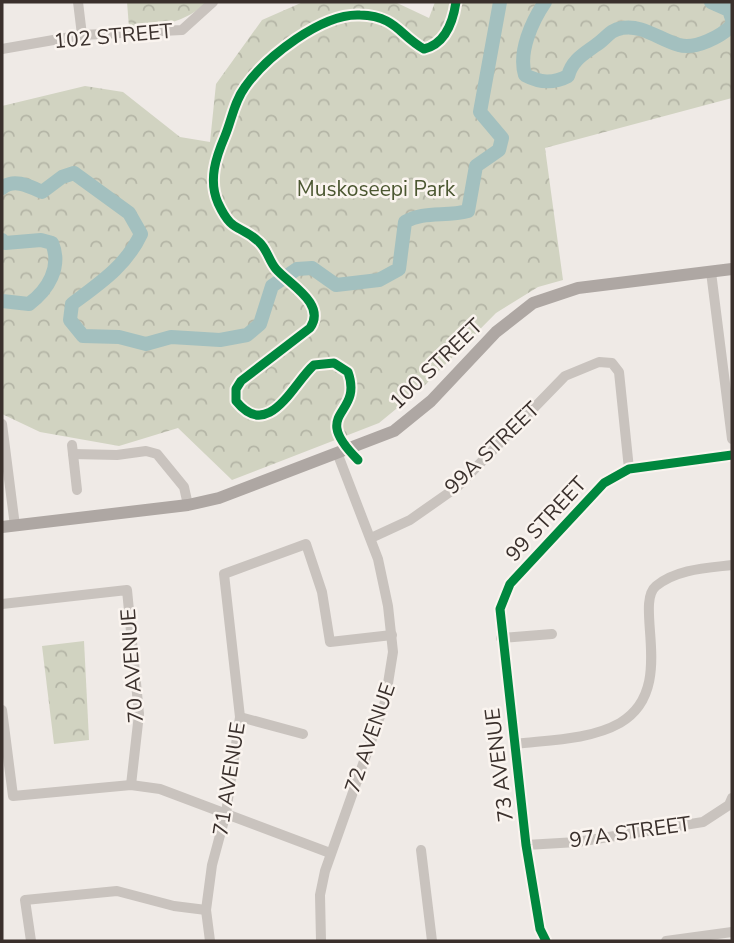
<svg xmlns="http://www.w3.org/2000/svg" width="734" height="943" font-family="'Nunito Sans',sans-serif">
<style>
.park{fill:url(#park-crowns)}
.lines{fill:none;stroke-linecap:round;stroke-linejoin:round}
.river{stroke:#a3c0bf;stroke-width:14}
.minor{stroke:#c9c3be;stroke-width:10}
.major{stroke:#aea7a3;stroke-width:12}
.cycleway-casing{stroke:#faf4ef;stroke-width:13}
.cycleway{stroke:#00873e;stroke-width:9}
.labels{text-anchor:middle;stroke-width:5;stroke-linejoin:round;paint-order:stroke}
.street-label{font-size:21px;fill:#3a302c;stroke:#faf4ef}
.park-label{font-size:21px;fill:#4b5731;stroke:#faf4ef}
</style>
<defs>
<pattern id="park-crowns" width="20" height="18" patternUnits="userSpaceOnUse" patternTransform="scale(1.75)"><rect width="20" height="18" fill="#d1d3c1"/><path d="M2 6a3 3 0 1 1 6 0M12 15a3 3 0 1 1 6 0" fill="none" stroke="#b4b5a6"/></pattern>
</defs>
<rect width="100%" height="100%" fill="#efeae6"/>
<g class="park">
<path d="M 127,2 L 207,2 C 186,23 157,27 129,27 Z"/>
<polygon points="303,2 395,2 429,18 435,2 727,2 732,33 732,98 545,148 563,280 538,287 496,313 424,386 379,423 232,480 178,428 119,446 40,432 2,414 2,106 85,86 123,92 180,137 210,142 216,84 262,20"/>
<polygon points="84,641 89,740 54,744 42,646"/>
</g>
<g class="lines">
<g class="river">
<path d="M 545,2 C 532,21 518,52 525,75 C 540,83 553,84 568,76 C 572,60 584,54 596,45 C 606,39 609,30 622,28 C 642,24 660,40 679,45 C 695,50 722,36 732,25"/>
<polyline points="711,2 729,10 732,19"/>
<path d="M 2,188 C 14,178 29,186 42,192 L 62,177 L 74,173 L 129,213 L 141,234 C 126,266 100,283 72,304 L 70,320 L 83,336 L 119,337 L 146,344 L 171,337 L 220,340 L 247,335 L 260,324 L 272,286 L 297,269 L 312,268 L 336,285 L 379,280 L 399,269 L 405,222 C 423,211 446,217 468,211 L 476,166 L 499,150 L 502,138 L 480,112 L 500,2"/>
<path d="M 2,240 L 5,243 L 41,240 L 52,243 C 62,267 48,290 29,304 L 2,301"/>
</g>
<g class="minor">
<polyline points="78,2 82,35"/>
<polyline points="2,49 82,35 182,30 213,2"/>
<polyline points="711,272 732,439"/>
<polyline points="2,424 15,526"/>
<polyline points="72,445 77,490"/>
<polyline points="73,454 117,455 146,451 157,454 184,487 188,505"/>
<polyline points="371,538 410,520 457,487 565,376 599,362 612,363 619,372 629,469"/>
<polyline points="2,604 127,590 139,714 131,785"/>
<polyline points="501,638 552,634"/>
<polyline points="2,710 13,796 131,785 160,789 330,853"/>
<polyline points="240,717 303,734"/>
<path d="M 515,744 C 548,740 590,740 620,723 C 678,689 633,605 656,586 C 677,569 707,568 732,565"/>
<polyline points="526,845 577,842 703,822 729,805 732,798"/>
<polyline points="421,850 432,941"/>
<polyline points="31,941 25,900 117,891 174,906 206,910"/>
<polyline points="210,941 206,910 212,865 226,813 240,717 224,574 306,544 322,592 330,642 392,635"/>
<polyline points="321,941 320,895 325,871 385,702 393,652 388,606 378,559 338,455"/>
<polyline points="546,941 540,929 526,845 500,609 510,584 604,483 629,469 732,455"/>
<polyline points="666,941 732,932"/>
</g>
<polyline class="major" points="2,527 188,505 219,498 394,431 431,401 496,332 533,303 578,288 732,269"/>
<defs>
<g id="cycleway">
<path d="M 358,460 C 308,410 364,417 348,372 L 334,363 L 314,365 C 293,383 269,442 236,401 L 236,389 L 241,381 L 310,328 C 327,304 289,284 276,269 C 269,261 267,249 259,242 C 239,223 233,235 218,203 C 208,180 216,157 225,136 C 232,119 234,102 245,87 C 266,57 322,13 360,15 C 396,16 399,35 424,49 C 445,44 453,22 456,2"/>
<polyline points="546,941 540,929 526,845 500,609 510,584 604,483 629,469 732,455"/>
</g>
</defs>
<use href="#cycleway" class="cycleway-casing"/>
<use href="#cycleway" class="cycleway"/>
</g>
<g class="labels">
<g class="street-label">
<text transform="translate(113 36) rotate(-5)" y="7">102 STREET</text>
<text transform="translate(436 364) rotate(-44)" y="7">100 STREET</text>
<text transform="translate(492 448) rotate(-44)" y="7">99A STREET</text>
<text transform="translate(546 519) rotate(-47)" y="7">99 STREET</text>
<text transform="translate(132 666) rotate(-94)" y="7">70 AVENUE</text>
<text transform="translate(370 738) rotate(-71)" y="7">72 AVENUE</text>
<text transform="translate(499 765) rotate(-97)" y="7">73 AVENUE</text>
<text transform="translate(229 779) rotate(-81)" y="7">71 AVENUE</text>
<text transform="translate(630 832) rotate(-8)" y="7">97A STREET</text>
</g>
<g class="park-label">
<text x="376" y="196">Muskoseepi Park</text>
</g>
</g>
<rect width="734" height="943" fill="none" stroke="#3a302c" stroke-width="7"/>
</svg>
